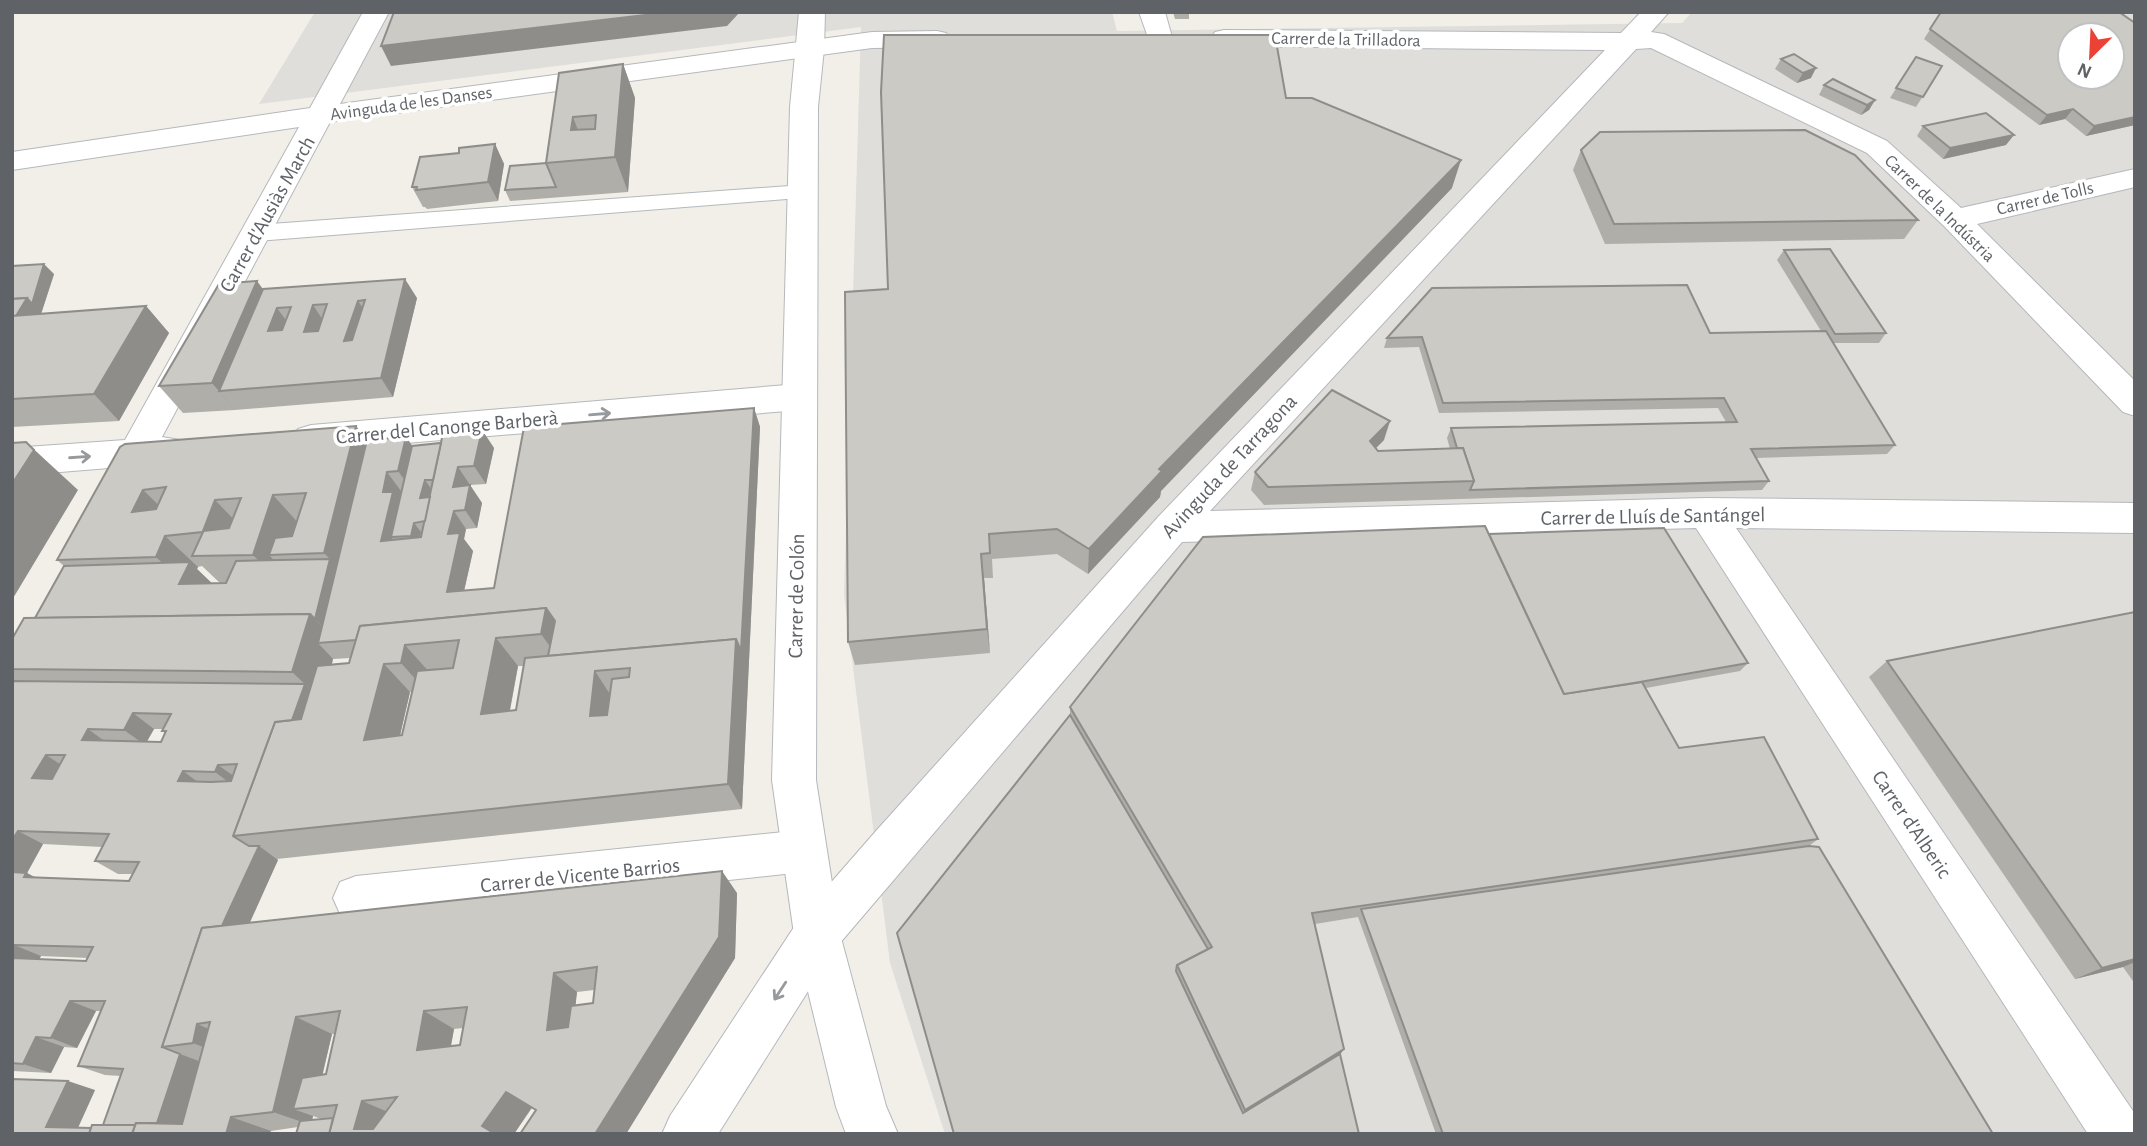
<svg xmlns="http://www.w3.org/2000/svg" width="2147" height="1146" font-family="'Alegreya Sans',sans-serif">
<style>
.industrial{fill:#e0deda;fill-rule:evenodd}
.lines{fill:none;stroke-linecap:round;stroke-linejoin:round}
.pedestrian-casing{stroke:#b5b8bc;stroke-width:2}
.minor-casing{stroke:#b5b8bc;stroke-width:2}
.tertiary-casing{stroke:#b5b8bc;stroke-width:2}
.pedestrian{fill:#fff;fill-rule:evenodd}
.minor{fill:#fff;fill-rule:evenodd}
.tertiary{fill:#fff;fill-rule:evenodd}
.wall{fill:#afaea9;fill-rule:evenodd}
.shaded-wall{fill:#8f8d8a}
.building{fill:#cccac5;stroke:#8f8d8a;stroke-width:2;fill-rule:evenodd}
.oneway{stroke:#979a9d}
.labels{text-anchor:middle;stroke-width:7;stroke-linejoin:round;paint-order:stroke}
.far-street-label{font-size:18px;fill:#5f6368;stroke:#fff}
.street-label{font-size:21px;fill:#5f6368;stroke:#fff}
</style>
<rect width="100%" height="100%" fill="#f1efe8"/>
<path class="industrial" d="M 315,12 L 1112,12 L 1117,31 L 1682,23 L 1692,12 L 2135,12 L 2135,1134 L 945,1134 L 890,963 L 844,595 L 861,27 L 259,104 ZM 2070,35 L 2112,35 L 2112,77 L 2070,77 Z"/>
<g class="lines">
<defs>
<polygon id="pedestrian" points="803,185 811,187 815,192 811,197 257,241 249,238 245,233 249,228 257,225"/>
<g id="minor">
<polygon points="363,12 389,12 340,104 872,32 937,31 946,33 950,39 946,45 937,47 872,48 330,122 162,437 180,440 185,450 180,460 147,465 140,479 127,483 114,479 109,468 12,476 12,448 125,440 299,127 12,170 12,152 310,108"/>
<polygon points="1139,12 1165,12 1172,37 1168,43 1159,45 1150,43"/>
<polygon points="1641,12 1669,12 1651,32 1664,34 1887,141 1961,208 2135,169 2135,187 1977,224 2135,381 2135,416 2123,412 1944,226 1867,153 1651,48 1636,49 1210,511 1706,498 2135,503 2135,533 1736,528 2135,1114 2135,1134 2088,1134 1696,528 1182,542 834,950 718,1134 662,1134 670,1116 800,918 876,831 1159,516 1605,50 1224,46 1215,44 1211,38 1215,32 1224,30 1621,33"/>
<polygon points="799,384 811,388 816,397 811,406 799,410 311,451 298,447 293,438 298,429 311,425"/>
<polygon points="803,830 819,836 825,851 819,866 803,872 356,920 340,914 333,898 340,882 356,876"/>
</g>
<polygon id="tertiary" points="799,12 825,12 824,49 818,107 816,780 840,934 886,1106 898,1134 846,1134 836,1107 794,934 772,780 790,107"/>
</defs>
<use href="#pedestrian" class="pedestrian-casing"/>
<use href="#minor" class="minor-casing"/>
<use href="#tertiary" class="tertiary-casing"/>
<use href="#pedestrian" class="pedestrian"/>
<use href="#minor" class="minor"/>
<use href="#tertiary" class="tertiary"/>
</g>
<g class="wall">
<polygon points="1173,12 1189,12 1189,19 1175,19"/>
<polygon points="1941,12 2135,125 2086,136 2065,119 2039,125 1924,39"/>
<polygon points="1916,57 1942,66 1916,107 1890,98"/>
<polygon points="1781,59 1811,78 1797,83 1775,69"/>
<polygon points="623,64 635,98 628,192 510,201 505,190 546,163 559,73"/>
<polygon points="1824,85 1875,100 1869,110 1861,115 1819,95"/>
<polygon points="1286,98 1452,188 1161,491 1160,497 1088,574 1057,554 992,559 993,578 984,578 990,653 855,665 848,642 888,289"/>
<polygon points="1923,126 2006,145 1943,159 1917,136"/>
<polygon points="495,144 504,164 498,201 427,209 425,207 423,207 412,187 459,153"/>
<polygon points="1581,150 1918,220 1904,239 1605,244 1573,170"/>
<polygon points="1784,250 1886,333 1879,343 1833,343 1895,445 1887,454 1756,458 1769,481 1762,490 1264,505 1251,490 1255,472 1384,440 1376,448 1378,451 1450,449 1447,438 1451,428 1726,422 1718,408 1439,413 1419,347 1384,348 1387,338 1821,331 1777,260"/>
<polygon points="12,266 54,274 41,314 146,306 169,333 119,421 12,427"/>
<polygon points="263,289 417,298 393,397 235,410 183,413 159,386"/>
<path d="M 754,408 L 760,427 L 742,809 L 277,859 L 278,860 L 249,923 L 737,893 L 735,958 L 626,1134 L 520,1134 L 536,1110 L 532,1108 L 514,1134 L 298,1127 L 271,1131 L 12,1134 L 95,1090 L 78,1128 L 91,1128 L 103,1125 L 121,1076 L 105,1075 L 78,1066 L 101,1011 L 96,1011 L 77,1048 L 64,1047 L 51,1073 L 12,1071 L 12,639 L 35,618 L 64,566 L 57,560 L 120,447 L 356,426 L 367,440 L 412,446 L 441,443 L 482,430 L 494,448 L 486,484 L 470,485 L 482,503 L 477,528 L 466,529 L 464,539 L 473,551 L 464,591 L 494,588 ZM 202,566 L 220,583 L 212,584 L 197,569 L 198,567 ZM 351,658 L 349,663 L 332,664 L 333,659 ZM 518,666 L 524,666 L 516,710 L 510,711 ZM 410,692 L 412,692 L 402,735 L 400,735 ZM 154,729 L 163,729 L 162,731 L 165,733 L 161,742 L 147,741 ZM 43,844 L 102,847 L 95,861 L 118,874 L 133,874 L 129,881 L 35,878 L 27,873 ZM 41,956 L 88,958 L 86,961 L 39,959 ZM 594,990 L 593,1003 L 575,1005 L 577,992 ZM 463,1028 L 460,1045 L 451,1046 L 454,1029 ZM 332,1034 L 335,1034 L 326,1074 L 322,1075 ZM 313,1116 L 321,1119 L 312,1120 Z"/>
<polygon points="1489,534 1748,663 1740,671 1646,688 1679,748 1818,839 1809,846 1993,1134 1436,1134 1358,917 1315,924 1344,1049 1340,1054 1359,1134 954,1134 1070,715 1070,707"/>
<polygon points="2135,612 2135,984 2123,967 2075,979 1869,677 1887,661"/>
</g>
<g class="shaded-wall">
<polygon points="671,12 740,12 727,26 391,66 381,46"/>
<polygon points="623,64 635,98 628,192 615,157"/>
<polygon points="1816,68 1811,78 1797,83 1803,73"/>
<polygon points="1875,100 1869,110 1861,115 1867,105"/>
<polygon points="2073,109 2065,119 2039,125 2047,115"/>
<polygon points="573,117 586,151 571,130"/>
<polygon points="2135,117 2135,125 2086,136 2094,126"/>
<polygon points="2014,135 2006,145 1943,159 1950,148"/>
<polygon points="495,144 504,164 498,201 488,182"/>
<polygon points="1461,160 1452,188 1161,491 1160,497 1088,574 1089,549 1159,469"/>
<polygon points="44,264 54,274 41,314 12,321"/>
<polygon points="405,279 417,298 393,397 381,378"/>
<polygon points="257,281 291,327 282,350 268,331 219,391 235,410 212,383"/>
<polygon points="358,301 371,320 357,360 344,341"/>
<polygon points="313,305 326,325 317,351 304,332"/>
<polygon points="146,306 169,333 119,421 94,394"/>
<polygon points="754,408 760,427 742,809 728,784 736,639"/>
<polygon points="1390,421 1384,440 1364,460 1370,441"/>
<polygon points="356,426 380,458 336,641 315,619 330,559 324,553"/>
<polygon points="482,430 494,448 486,484 474,466"/>
<polygon points="406,437 419,455 411,489 398,471"/>
<polygon points="26,442 78,490 12,600 12,484"/>
<polygon points="458,467 470,485 453,487"/>
<polygon points="387,472 401,491 399,500 406,510 391,537 398,546 381,541 383,492"/>
<polygon points="425,480 432,490 427,508 420,498"/>
<polygon points="470,485 482,503 477,528 465,510"/>
<polygon points="143,490 175,521 165,536 198,567 197,569 216,587 179,584 181,581 156,557 132,512"/>
<polygon points="273,495 301,526 292,554 269,555 286,573 283,586 253,555"/>
<polygon points="215,500 245,531 203,531"/>
<polygon points="454,511 466,529 464,539 473,551 460,609 447,592 448,534"/>
<polygon points="414,523 421,532 418,545 411,536"/>
<polygon points="981,554 984,578 990,653 987,629"/>
<polygon points="546,608 566,637 561,662 541,634"/>
<polygon points="310,614 336,641 318,643 333,659 322,700 292,672"/>
<polygon points="496,638 518,666 504,741 481,714"/>
<polygon points="405,645 430,673 426,691 401,663"/>
<polygon points="384,664 410,692 393,766 364,740"/>
<polygon points="595,671 613,699 609,743 590,716"/>
<polygon points="305,684 322,700 253,834"/>
<polygon points="133,713 154,729 145,745 124,730"/>
<polygon points="88,729 110,745 82,740"/>
<polygon points="46,755 69,770 56,793 32,778"/>
<polygon points="218,765 238,779 235,787 215,772"/>
<polygon points="183,771 203,786 178,781"/>
<polygon points="18,831 43,844 27,873 52,886 12,881 12,840"/>
<polygon points="259,846 278,860 247,929 210,1022 197,1024 237,1041 233,1059 193,1043 183,1044 226,917"/>
<polygon points="722,871 737,893 735,958 626,1134 595,1134"/>
<polygon points="14,945 41,956 34,969 12,960 12,948"/>
<polygon points="2135,959 2135,962 2123,967 2075,979 2102,968"/>
<polygon points="554,973 577,992 571,1047 547,1030"/>
<polygon points="70,1001 96,1011 77,1048 51,1038"/>
<polygon points="424,1011 454,1029 447,1066 417,1050"/>
<polygon points="296,1017 332,1034 315,1107 293,1109 313,1116 311,1125 273,1112"/>
<polygon points="36,1037 64,1047 51,1073 23,1064"/>
<polygon points="1344,1049 1337,1059 1241,1117 1245,1110"/>
<polygon points="180,1054 204,1063 181,1134 142,1134"/>
<polygon points="68,1081 95,1090 75,1134 46,1127"/>
<polygon points="506,1092 532,1107 514,1134 495,1134 482,1126"/>
<polygon points="362,1101 395,1115 391,1134 354,1129"/>
<polygon points="231,1117 271,1131 270,1134 226,1134"/>
</g>
<g class="building">
<polygon points="394,12 671,12 381,46"/>
<path d="M 1941,12 L 2119,12 L 2135,23 L 2135,117 L 2094,126 L 2073,109 L 2047,115 L 1930,29 ZM 2070,35 L 2112,35 L 2112,77 L 2070,77 Z"/>
<polygon points="884,35 1275,35 1286,98 1312,98 1461,160 1159,469 1162,471 1089,549 1057,529 989,534 990,553 981,554 987,629 848,642 845,292 888,289 881,92"/>
<polygon points="1794,54 1816,68 1803,73 1781,59"/>
<polygon points="1916,57 1942,66 1923,97 1896,88"/>
<path d="M 623,64 L 615,157 L 546,163 L 559,73 ZM 596,115 L 595,129 L 571,130 L 573,117 Z"/>
<polygon points="1833,79 1875,100 1867,105 1824,85"/>
<polygon points="1986,113 2014,135 1950,148 1923,126"/>
<polygon points="1805,130 1855,155 1918,220 1614,224 1581,150 1600,132"/>
<polygon points="495,144 488,182 416,190 417,187 412,187 420,157 459,153 459,148"/>
<polygon points="546,163 556,187 505,190 510,166"/>
<polygon points="1830,249 1886,333 1835,334 1784,250"/>
<polygon points="44,264 32,304 27,298 12,299 12,266"/>
<path d="M 405,279 L 381,378 L 219,391 L 263,289 ZM 365,300 L 352,340 L 344,341 L 358,301 ZM 327,304 L 318,331 L 304,332 L 313,305 ZM 291,307 L 282,330 L 268,331 L 277,308 Z"/>
<polygon points="257,281 212,383 159,386 219,284"/>
<polygon points="1687,285 1710,333 1826,331 1895,445 1751,449 1769,481 1470,490 1474,481 1463,448 1457,448 1451,428 1737,422 1724,398 1443,403 1422,337 1387,338 1432,288"/>
<polygon points="27,298 16,316 12,316 12,299"/>
<polygon points="146,306 94,394 12,399 12,316"/>
<polygon points="1332,390 1390,421 1370,441 1378,451 1463,448 1474,481 1268,487 1255,472"/>
<polygon points="754,408 741,651 736,639 548,656 555,621 546,608 360,626 356,640 318,643 367,440 406,437 398,471 387,472 383,492 393,492 381,541 421,537 443,433 482,430 474,466 458,467 453,487 470,485 465,510 454,511 448,534 460,533 447,592 494,588 524,427"/>
<path d="M 356,426 L 324,553 L 269,555 L 275,538 L 292,536 L 306,493 L 273,495 L 253,555 L 192,556 L 203,532 L 165,536 L 156,557 L 57,560 L 120,447 L 125,444 ZM 166,487 L 156,509 L 132,512 L 143,490 ZM 241,498 L 229,528 L 203,531 L 215,500 Z"/>
<polygon points="26,442 34,450 12,484 12,443"/>
<polygon points="441,443 433,480 425,480 420,498 430,497 425,521 414,523 411,536 391,537 412,446"/>
<polygon points="1485,526 1564,694 1642,682 1679,748 1764,737 1818,839 1312,913 1344,1049 1245,1110 1177,965 1212,947 1070,707 1203,537"/>
<polygon points="1664,528 1748,663 1634,683 1564,694 1489,534"/>
<polygon points="330,559 315,619 310,614 35,618 64,566 190,562 179,584 226,583 236,561"/>
<path d="M 546,608 L 541,634 L 496,638 L 481,714 L 516,710 L 525,658 L 736,639 L 728,784 L 233,836 L 275,722 L 301,719 L 317,666 L 349,663 L 360,626 ZM 459,640 L 453,668 L 417,671 L 402,735 L 364,740 L 384,664 L 401,663 L 405,645 ZM 630,668 L 629,677 L 612,679 L 607,715 L 590,716 L 595,671 Z"/>
<polygon points="2135,612 2135,959 2102,968 1887,661"/>
<polygon points="310,614 292,672 12,669 12,639 24,618"/>
<path d="M 13,681 L 305,684 L 292,720 L 275,722 L 233,836 L 249,846 L 259,846 L 226,917 L 222,926 L 202,928 L 162,1047 L 180,1054 L 157,1123 L 136,1123 L 135,1125 L 103,1125 L 123,1069 L 78,1066 L 105,1001 L 70,1001 L 51,1038 L 36,1037 L 23,1064 L 12,1063 L 12,958 L 86,961 L 93,947 L 14,945 L 12,948 L 12,872 L 26,873 L 24,877 L 129,881 L 139,862 L 95,861 L 109,834 L 18,831 L 12,840 ZM 133,713 L 171,714 L 162,731 L 166,731 L 161,742 L 82,740 L 88,729 L 124,730 ZM 46,755 L 65,755 L 52,779 L 32,778 ZM 237,764 L 231,781 L 211,782 L 178,781 L 183,771 L 215,772 L 218,765 Z"/>
<polygon points="1070,715 1208,949 1177,965 1176,971 1243,1113 1340,1054 1359,1134 954,1134 897,933"/>
<polygon points="1809,846 1819,847 1993,1134 1443,1134 1361,909"/>
<path d="M 722,871 L 719,937 L 595,1134 L 520,1134 L 536,1110 L 506,1092 L 482,1126 L 495,1134 L 329,1134 L 337,1105 L 293,1109 L 302,1078 L 326,1074 L 340,1011 L 296,1017 L 273,1112 L 231,1117 L 226,1134 L 132,1134 L 136,1123 L 182,1124 L 210,1022 L 197,1024 L 193,1043 L 162,1047 L 202,928 ZM 597,967 L 593,1003 L 571,1006 L 568,1027 L 547,1030 L 554,973 ZM 467,1007 L 460,1045 L 417,1050 L 424,1011 ZM 397,1097 L 373,1129 L 354,1129 L 362,1101 Z"/>
<polygon points="12,1079 68,1081 46,1127 91,1128 89,1134 12,1134"/>
<polygon points="333,1118 329,1134 296,1134 300,1121"/>
<polygon points="92,1125 135,1125 132,1134 89,1134"/>
</g>
<defs><path id="oneway-shaft" d="M-6 0H5M1.5-3L5.5 0L1.5 3" fill="none" stroke-width="1.6" stroke-linecap="round" stroke-linejoin="round" transform="scale(1.75)"/></defs>
<g class="oneway">
<use href="#oneway-shaft" transform="translate(600 414) rotate(-5)"/>
<use href="#oneway-shaft" transform="translate(80 457) rotate(-4)"/>
<use href="#oneway-shaft" transform="translate(780 991) rotate(123)"/>
</g>
<g class="labels">
<g class="far-street-label">
<text transform="translate(1346 39) rotate(1)" y="6">Carrer de la Trilladora</text>
<text transform="translate(411 103) rotate(-8)" y="6">Avinguda de les Danses</text>
<text transform="translate(2045 198) rotate(-13)" y="6">Carrer de Tolls</text>
<text transform="translate(1940 208) rotate(44)" y="6">Carrer de la Indústria</text>
</g>
<g class="street-label">
<text transform="translate(267 214) rotate(-61)" y="7">Carrer d'Ausiàs March</text>
<text transform="translate(447 427) rotate(-5)" y="7">Carrer del Canonge Barberà</text>
<text transform="translate(1229 466) rotate(-47)" y="7">Avinguda de Tarragona</text>
<text transform="translate(1653 516) rotate(-1)" y="7">Carrer de Lluís de Santángel</text>
<text transform="translate(796 596) rotate(-89)" y="7">Carrer de Colón</text>
<text transform="translate(1912 824) rotate(56)" y="7">Carrer d'Alberic</text>
<text transform="translate(580 875) rotate(-6)" y="7">Carrer de Vicente Barrios</text>
</g>
</g>
<rect width="2147" height="1146" fill="none" stroke="#5f6368" stroke-width="28"/>
<g transform="translate(2091 56) rotate(204)"><circle r="33" fill="#ffffff" stroke="#bfc1c3" stroke-width="2"/>
<path d="M0-5L12 26L0 18L-12 26Z" fill="#ea4335"/>
<text y="-10" font-size="19" font-weight="bold" text-anchor="middle" fill="#5f6368">N</text>
</g>
</svg>
